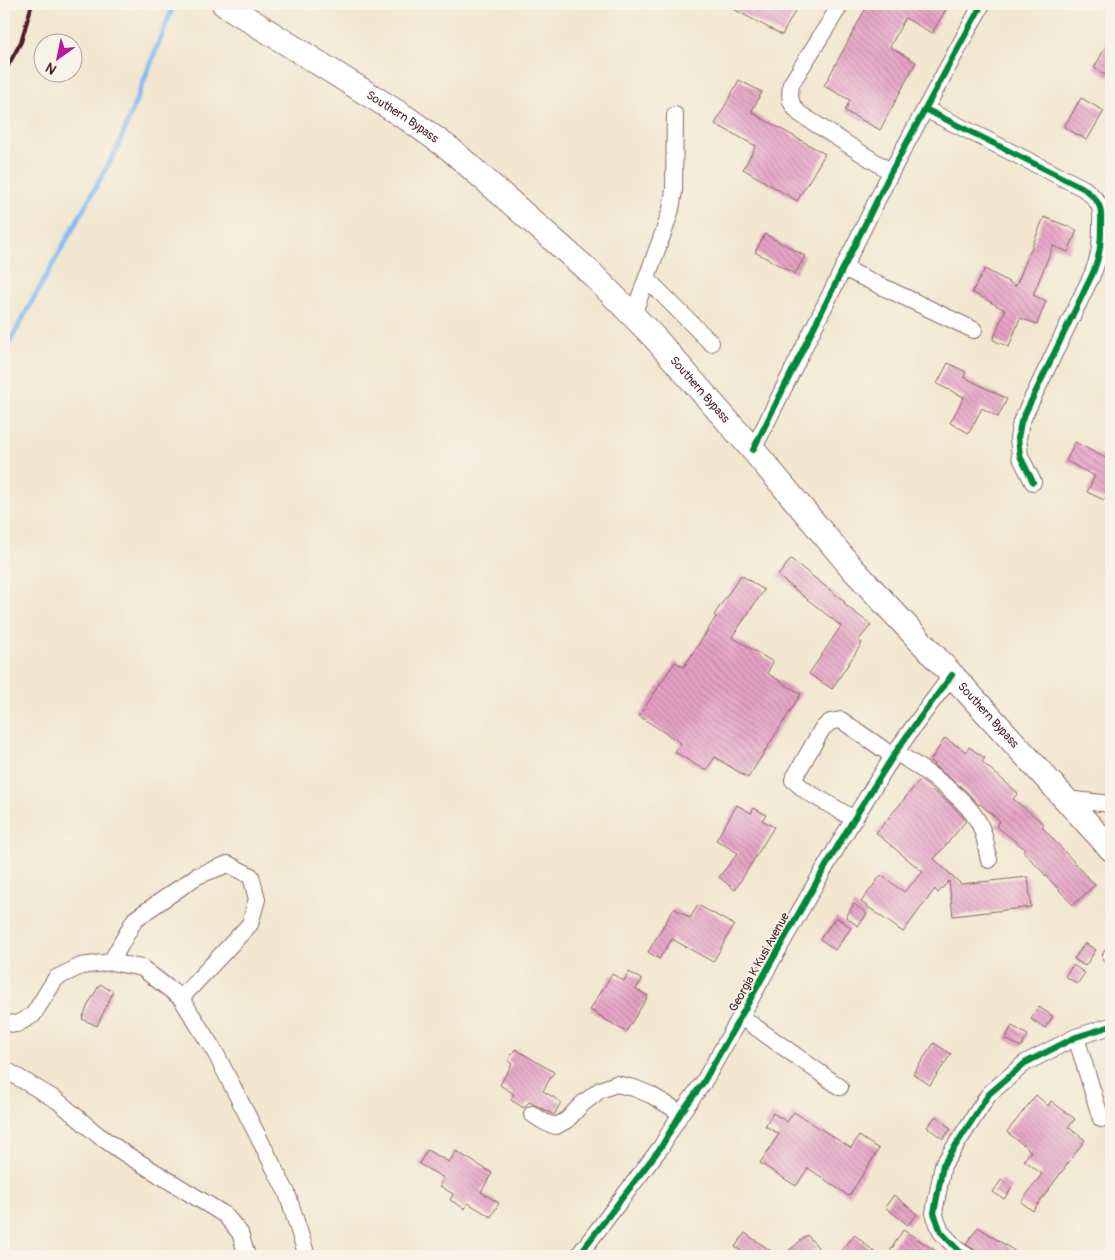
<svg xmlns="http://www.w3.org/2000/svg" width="1115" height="1260" font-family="Pangolin,sans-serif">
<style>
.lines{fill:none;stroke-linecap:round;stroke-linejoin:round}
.stream{stroke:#83bbf3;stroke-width:5}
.building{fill:url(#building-back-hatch)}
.minor-casing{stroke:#856564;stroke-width:18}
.highway-casing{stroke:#856564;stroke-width:26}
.minor{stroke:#fff;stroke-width:16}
.highway{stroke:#fff;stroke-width:24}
.rail{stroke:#4a1f2b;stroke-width:4}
.cycleway-casing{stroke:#f7f3e8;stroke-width:9}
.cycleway{stroke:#00873e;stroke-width:6}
.labels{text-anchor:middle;stroke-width:4;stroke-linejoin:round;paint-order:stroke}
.street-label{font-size:12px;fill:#4a1f2b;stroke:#f7f3e8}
</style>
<defs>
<pattern id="building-back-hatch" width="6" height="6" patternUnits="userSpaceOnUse" patternTransform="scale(1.25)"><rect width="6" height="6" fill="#e5a2c5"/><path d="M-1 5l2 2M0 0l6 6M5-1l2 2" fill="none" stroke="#bc83a0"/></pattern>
</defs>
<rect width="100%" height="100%" fill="#f7f3e8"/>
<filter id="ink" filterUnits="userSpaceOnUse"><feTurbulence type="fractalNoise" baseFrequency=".02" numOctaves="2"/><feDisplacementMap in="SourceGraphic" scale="10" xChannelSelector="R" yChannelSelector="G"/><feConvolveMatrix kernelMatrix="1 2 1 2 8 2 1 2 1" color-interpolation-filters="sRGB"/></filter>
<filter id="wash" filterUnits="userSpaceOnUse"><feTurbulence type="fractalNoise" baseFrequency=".0096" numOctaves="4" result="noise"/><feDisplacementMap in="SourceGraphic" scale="20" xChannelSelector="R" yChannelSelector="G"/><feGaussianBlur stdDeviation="1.12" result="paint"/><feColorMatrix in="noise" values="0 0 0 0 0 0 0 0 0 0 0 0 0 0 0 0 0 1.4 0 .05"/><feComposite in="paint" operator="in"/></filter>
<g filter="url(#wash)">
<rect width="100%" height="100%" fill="#f2e6ce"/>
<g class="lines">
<polyline class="stream" points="4,352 117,149 174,4"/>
</g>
<g id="blocks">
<g class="building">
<polygon points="724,4 799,4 782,35"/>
<polygon points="868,4 949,4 932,33 905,18 890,47 916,62 880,130 845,111 850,100 824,86"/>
<polygon points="1111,37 1111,78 1094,68"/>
<polygon points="739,80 762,92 751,112 825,154 797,201 743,169 756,146 715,124"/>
<polygon points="1081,98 1104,111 1087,140 1064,127"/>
<polygon points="1044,217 1077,230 1068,252 1053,246 1033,295 1046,301 1037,324 1020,318 1009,347 993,340 1005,310 972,292 985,269 1016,286"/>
<polygon points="765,234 805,256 795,274 755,252"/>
<polygon points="948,363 966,372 964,377 1007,399 998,417 982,408 969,433 950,423 964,397 937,384"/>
<polygon points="1075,442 1111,461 1111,499 1106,497 1104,500 1087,492 1095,476 1066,461"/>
<polygon points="791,559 845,602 844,604 871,625 858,641 862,643 832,689 809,674 841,626 778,576"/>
<polygon points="741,575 764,590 732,637 773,662 767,673 801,694 748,778 715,757 706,771 675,752 681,743 639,716 675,662 684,667 716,617 714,615"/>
<polygon points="945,738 966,752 969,747 985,758 982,762 1018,793 1013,799 1044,824 1042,827 1095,885 1073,905 1023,851 1025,849 996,826 1000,821 980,804 979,805 965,790 933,765 934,764 930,761"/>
<polygon points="920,780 952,805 966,821 934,859 961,884 1028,877 1031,907 953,916 949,881 938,893 935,889 903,932 861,902 881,875 904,892 923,872 876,833"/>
<polygon points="737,805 751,813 754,808 766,815 762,820 774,827 735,890 719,877 738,853 716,840"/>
<polygon points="854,904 867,914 858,926 846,917"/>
<polygon points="698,905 734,925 713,962 672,939 659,959 648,952 674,908 690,918"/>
<polygon points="836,917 851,928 835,950 820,939"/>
<polygon points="1085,943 1096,950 1085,966 1074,959"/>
<polygon points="1073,965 1085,973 1077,984 1065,976"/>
<polygon points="629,972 642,980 636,989 648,996 626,1032 590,1010 612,974 624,981"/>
<polygon points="100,984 113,992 97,1026 82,1019 89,1003"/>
<polygon points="1039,1007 1053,1016 1045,1028 1031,1019"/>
<polygon points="1012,1026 1028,1035 1021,1047 1005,1039"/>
<polygon points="934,1043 951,1054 930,1085 913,1074"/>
<polygon points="515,1049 554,1072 543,1091 561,1102 554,1115 529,1102 524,1108 511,1100 514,1094 500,1085 512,1064 508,1061"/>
<polygon points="1036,1095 1048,1106 1051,1101 1075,1119 1068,1127 1085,1140 1033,1211 1021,1202 1042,1174 1024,1160 1031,1151 1007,1132"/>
<polygon points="794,1112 851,1148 859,1136 879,1149 849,1196 808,1168 796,1186 760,1163 779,1134 765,1126 773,1113 787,1122"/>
<polygon points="936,1116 951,1129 943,1139 927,1127"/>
<polygon points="427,1150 449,1162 456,1151 492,1173 481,1192 499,1203 491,1217 468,1203 465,1209 450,1200 453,1194 440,1186 444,1178 419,1164"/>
<polygon points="1001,1180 1012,1188 1004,1199 993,1192"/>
<polygon points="894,1195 917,1214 908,1225 885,1207"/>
<polygon points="978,1227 1022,1256 977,1256 976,1251 966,1244"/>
<polygon points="903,1230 944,1256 887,1256"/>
<polygon points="745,1233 778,1256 748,1256 735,1247"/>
<polygon points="807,1235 818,1247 808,1256 783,1256"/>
<polygon points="855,1235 879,1256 851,1256 842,1249"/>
</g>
</g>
</g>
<g filter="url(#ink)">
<use href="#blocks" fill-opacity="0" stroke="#856564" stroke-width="1"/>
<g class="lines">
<defs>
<g id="minor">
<path d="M 841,4 L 791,84 C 789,99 790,104 800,114 L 891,172"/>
<path d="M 925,109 L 1083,188 C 1089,193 1096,198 1099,205 C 1102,211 1101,218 1101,225 C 1101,245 1100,256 1092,275 L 1021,422 L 1018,438 L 1020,456 L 1033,482"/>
<polyline points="843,268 974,330"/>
<polyline points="647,279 711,343"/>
<polyline points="633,315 665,228 671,209 674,191 675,115"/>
<polyline points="753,450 891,172 982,4"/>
<path d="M 896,752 C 924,771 973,799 983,833 C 986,842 987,852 989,860"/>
<polyline points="1066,799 1111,804"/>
<polyline points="854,819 806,791 793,780 822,729 830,722 841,720 893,756"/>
<polyline points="1111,957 1111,956"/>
<polyline points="111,962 135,919 197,876 228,864 251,876 257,899 250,924 181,998"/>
<polyline points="741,1017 840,1087"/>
<polyline points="4,1023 17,1024 33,1015 56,978 81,966 111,962 142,968 181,998 215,1052 287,1193 307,1256"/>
<polyline points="1076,1037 1101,1119"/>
<polyline points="4,1069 58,1101 98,1135 124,1153 225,1215 240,1233 247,1256"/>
<polyline points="532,1114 546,1123 556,1126 567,1120 581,1105 600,1090 616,1084 634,1088 651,1095 681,1113"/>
<path d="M 578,1256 L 661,1147 L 681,1113 L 703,1083 C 766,973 825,861 894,755 C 912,727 933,701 952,675"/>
<polyline points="967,1256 959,1251 941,1232 934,1213 943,1165 989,1094 1025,1063 1076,1037 1111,1026"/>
</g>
<g id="highway">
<path id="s1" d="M 224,4 L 408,119 L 450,149 L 591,273 L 654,337 L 753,450 L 852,568 L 952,675 L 1111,849"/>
</g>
</defs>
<use href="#minor" class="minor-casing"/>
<use href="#highway" class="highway-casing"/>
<use href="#minor" class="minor"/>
<use href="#highway" class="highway"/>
<polyline class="rail" points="4,73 21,42 32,4"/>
<defs>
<g id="cycleway">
<path d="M 925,109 L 1083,188 C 1089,193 1096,198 1099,205 C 1102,211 1101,218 1101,225 C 1101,245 1100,256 1092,275 L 1021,422 L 1018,438 L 1020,456 L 1033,482"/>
<polyline points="753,450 891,172 982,4"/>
<path d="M 578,1256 L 661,1147 L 681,1113 L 703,1083 C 766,973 825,861 894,755 C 912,727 933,701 952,675"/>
<polyline points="967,1256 959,1251 941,1232 934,1213 943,1165 989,1094 1025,1063 1076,1037 1111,1026"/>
</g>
</defs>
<use href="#cycleway" class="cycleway-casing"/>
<use href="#cycleway" class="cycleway"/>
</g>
</g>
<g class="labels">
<g class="street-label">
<text dy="4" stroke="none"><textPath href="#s1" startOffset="211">Southern Bypass</textPath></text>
<text dy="4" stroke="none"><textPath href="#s1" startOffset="616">Southern Bypass</textPath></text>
<text dy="4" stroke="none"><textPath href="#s1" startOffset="1051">Southern Bypass</textPath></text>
<text transform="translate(759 962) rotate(-61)" y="4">Georgia K Kusi Avenue</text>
</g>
</g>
<rect width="1115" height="1260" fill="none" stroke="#f7f3e8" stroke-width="20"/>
<g transform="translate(58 58) rotate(213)"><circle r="24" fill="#f7f3e8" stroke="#b29e9c"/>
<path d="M0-4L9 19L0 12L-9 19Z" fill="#b5179e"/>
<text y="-8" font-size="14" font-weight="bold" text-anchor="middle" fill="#4a1f2b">N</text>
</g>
</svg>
